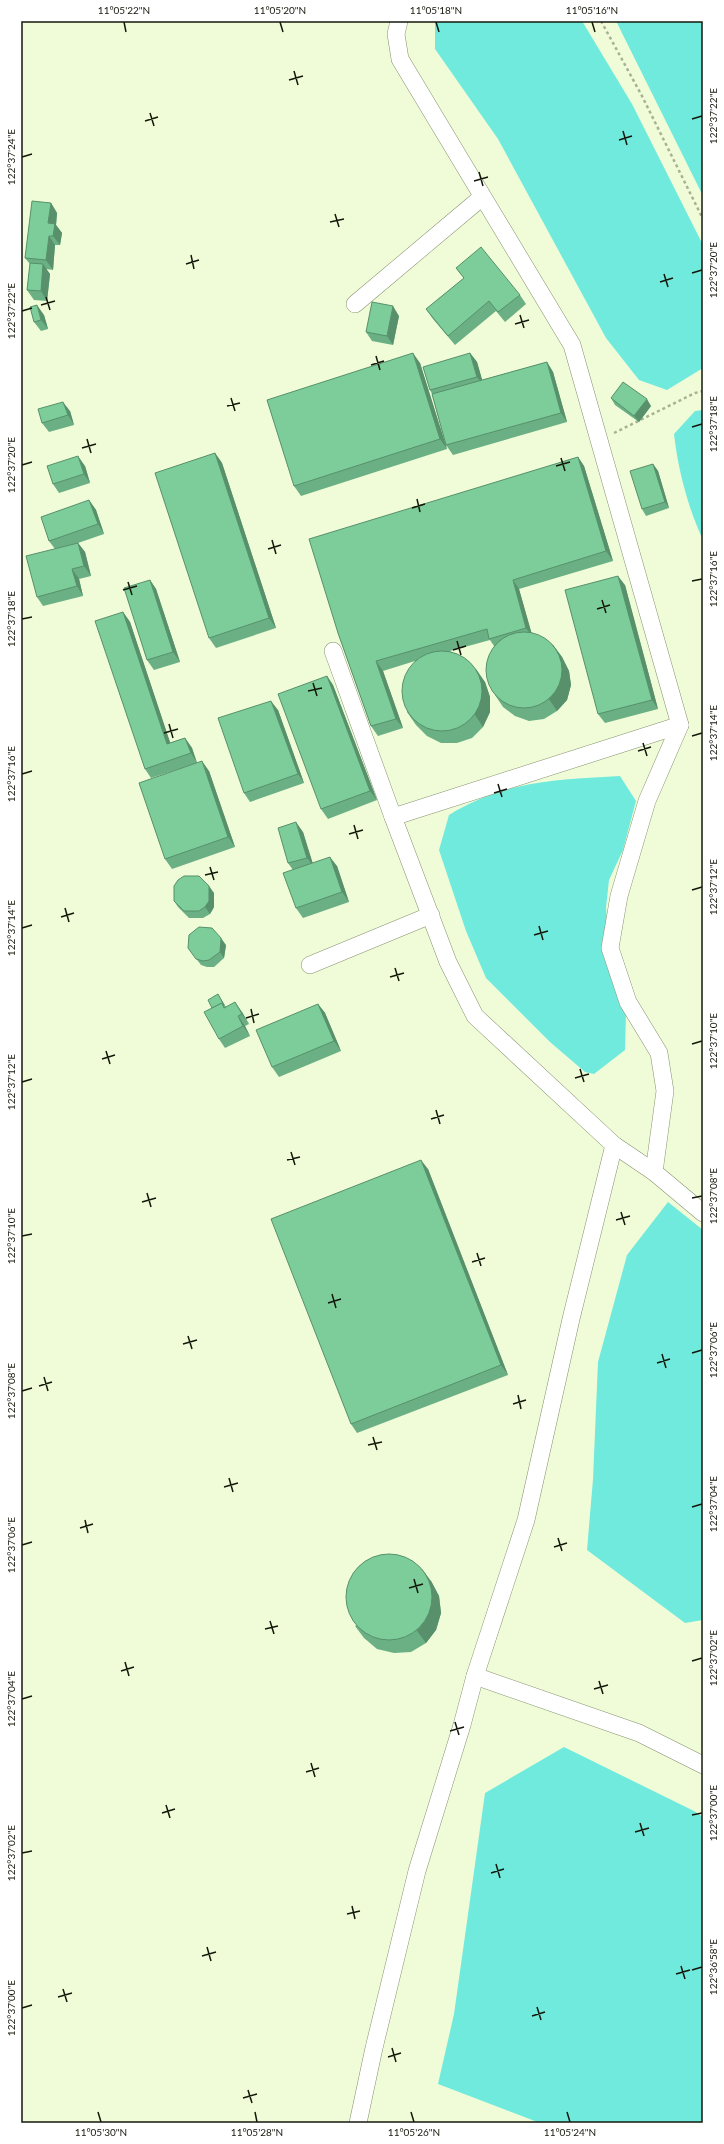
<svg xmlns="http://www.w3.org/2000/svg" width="724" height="2144" font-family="Lato,sans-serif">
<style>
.water{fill:#71eade}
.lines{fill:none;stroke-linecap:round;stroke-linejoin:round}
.minor-casing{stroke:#879271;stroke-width:18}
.path{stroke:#a8b195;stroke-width:2.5;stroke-dasharray:3 3;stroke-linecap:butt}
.minor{stroke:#fff;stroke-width:17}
.wall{fill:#6bb084}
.shaded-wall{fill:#57906b}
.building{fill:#7ccd99;stroke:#57906b}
.ticks{fill:none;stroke:#14180b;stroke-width:1.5}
.neatline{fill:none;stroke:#14180b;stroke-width:1.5}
.ticks-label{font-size:10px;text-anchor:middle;fill:#14180b}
</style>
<rect width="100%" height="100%" fill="#f0fcd8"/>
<g class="water">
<polygon points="435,21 582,21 632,104 703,245 703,368 667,390 639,380 606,338 498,139 435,49"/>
<polygon points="616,21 703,21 703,196"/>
<path d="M 703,410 L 703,540 C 688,508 678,470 674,434 L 695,411 Z"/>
<path d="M 620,776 L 636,801 L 623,850 L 609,880 L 606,908 L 610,959 L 626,1013 L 625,1050 L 594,1074 L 585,1072 L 550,1042 L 486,978 L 466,931 L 439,850 L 449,815 C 469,803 493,792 517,787 C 550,779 586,778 620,776 Z"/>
<polygon points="668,1202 703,1230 703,1620 685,1623 587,1550 593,1479 598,1362 627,1255"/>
<polygon points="564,1747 694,1811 703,1817 703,2123 540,2123 438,2084 454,2014 485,1793"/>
</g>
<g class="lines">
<defs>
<g id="minor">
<polyline points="355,304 481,198"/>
<polyline points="333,651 393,817"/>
<polyline points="310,965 431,915"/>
<polyline points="614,1145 654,1172 703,1213"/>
<polyline points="654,1172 665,1091 659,1053 628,1002 610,948 619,896 647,801 680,725"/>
<polyline points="475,1676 639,1733 703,1765"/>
<polyline points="358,2123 374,2048 417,1871 462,1725 475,1676 526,1520 571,1319 614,1145 475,1016 448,962 393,817 680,725 572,345 400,59 396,34 399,21"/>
</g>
</defs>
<use href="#minor" class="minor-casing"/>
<g class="path">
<polyline points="601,21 642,96 703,219"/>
<polyline points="614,433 695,393 703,391"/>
</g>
<use href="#minor" class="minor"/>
</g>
<g class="wall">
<polygon points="51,203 57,213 56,225 62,233 60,245 55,245 53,270 46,269 50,274 47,301 34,300 27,290 30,264 25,258"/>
<polygon points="456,268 520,295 526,304 505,322 496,311 455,345 433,319 426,309 464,278"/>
<polygon points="44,315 48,329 41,331 34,322"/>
<polygon points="399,316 393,345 372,341 366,332"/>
<polygon points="470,353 477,362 482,380 547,362 553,372 567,422 453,455 446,445 432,394 430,390"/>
<polygon points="420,363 447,449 301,496 294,486"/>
<polygon points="611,398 651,406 639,422 615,405"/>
<polygon points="70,411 74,425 49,432 42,423"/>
<polygon points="215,453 222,463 276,628 216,648 209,638"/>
<polygon points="578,457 584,466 613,561 519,589 531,632 553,645 562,657 569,671 571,685 567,700 557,711 544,719 529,721 515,716 503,707 495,695 494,646 490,640 450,651 485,682 490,697 490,712 483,727 472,738 457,743 441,743 427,736 416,725 407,712 415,661 383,671 403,728 378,736 371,726 338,633"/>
<polygon points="653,464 658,471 669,508 646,516 642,509"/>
<polygon points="85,466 90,483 59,493 53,484"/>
<polygon points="89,500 96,510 104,534 78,543 85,552 91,576 79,579 83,596 43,606 37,597 55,549 49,541"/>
<polygon points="150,580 156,589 180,662 154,670 147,660"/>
<polygon points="625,585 658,709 605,723 598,714"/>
<polygon points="123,612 130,622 170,743 185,738 192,748 197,763 151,778 145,769"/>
<polygon points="327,676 333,685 377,800 328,819 321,809"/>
<polygon points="278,710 304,783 250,802 244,793"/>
<polygon points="209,771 235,847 172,869 165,859"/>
<polygon points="303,832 312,863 337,866 349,902 303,918 296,908 293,870 288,863"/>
<polygon points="214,893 214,907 210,914 203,918 189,918 178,907 174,901"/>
<polygon points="226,945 224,958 214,967 207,967 201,965 188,948"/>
<polygon points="218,994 226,1007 242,1012 249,1024 245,1026 250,1036 225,1048 219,1039 212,1008"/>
<polygon points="318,1004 325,1013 341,1051 279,1077 272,1067"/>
<polygon points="428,1169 508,1375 357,1433 351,1424"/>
<polygon points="431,1581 439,1596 441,1613 436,1630 426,1643 411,1652 394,1653 377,1649 364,1638 355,1626"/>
</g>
<g class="shaded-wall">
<polygon points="51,203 57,213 56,225 62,233 60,245 53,236 48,223"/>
<polygon points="49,236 55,245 53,270 46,260"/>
<polygon points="43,264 50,274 47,301 41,291"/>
<polygon points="37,305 44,315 48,329 41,320"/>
<polygon points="393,306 399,316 393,345 387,336"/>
<polygon points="413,353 420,363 447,449 440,439"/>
<polygon points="470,353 477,362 484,386 477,377"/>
<polygon points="547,362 553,372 567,422 561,413"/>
<polygon points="647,399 651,406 639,422 634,416"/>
<polygon points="63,402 70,411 74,425 68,415"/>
<polygon points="215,453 222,463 276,628 269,618"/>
<polygon points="78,456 85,466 90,483 84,474"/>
<polygon points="578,457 584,466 613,561 606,551"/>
<polygon points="653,464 658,471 669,508 665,502"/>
<polygon points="89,500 96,510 104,534 98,524"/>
<polygon points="78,543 85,552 91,576 84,566"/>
<polygon points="72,569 79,579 83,596 77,586"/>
<polygon points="618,576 625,585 658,709 652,700"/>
<polygon points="150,580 156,589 180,662 173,652"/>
<polygon points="513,580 519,589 533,638 526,628"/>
<polygon points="123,612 130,622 174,754 167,744"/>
<polygon points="553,645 562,657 569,671 571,685 567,700 557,711 549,699"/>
<polygon points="376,661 383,671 403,728 396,719"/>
<polygon points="476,669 485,682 490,697 490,712 483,727 475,715"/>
<polygon points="327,676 333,685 377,800 370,791"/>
<polygon points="271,701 278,710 304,783 298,774"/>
<polygon points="185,738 192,748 197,763 191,753"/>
<polygon points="202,761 209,771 235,847 228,837"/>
<polygon points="296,822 303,832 314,867 307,858"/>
<polygon points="330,857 337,866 349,902 342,892"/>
<polygon points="209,886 214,893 214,907 210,914 205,907"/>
<polygon points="221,938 226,945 224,958 220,952"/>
<polygon points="235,1002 242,1012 249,1024 242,1014"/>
<polygon points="318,1004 325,1013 341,1051 334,1041"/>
<polygon points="238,1016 245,1026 250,1036 243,1026"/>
<polygon points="421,1160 428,1169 508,1375 501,1365"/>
<polygon points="422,1569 431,1581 439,1596 441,1613 436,1630 426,1643 417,1631"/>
</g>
<g class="building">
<polygon points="32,201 51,203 48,223 55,224 53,236 49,236 46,260 25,258"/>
<polygon points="481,247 520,295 498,312 489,301 448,336 426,309 464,278 456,268"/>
<polygon points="30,263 43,264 41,291 27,290"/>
<polygon points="372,302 393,306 387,336 366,332"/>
<polygon points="37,305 41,320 34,322 30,307"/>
<polygon points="413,353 440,439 294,486 267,400"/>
<polygon points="470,353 477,377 430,390 423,367"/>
<polygon points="547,362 561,413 446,445 432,394"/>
<polygon points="623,382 647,399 634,416 611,398"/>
<polygon points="63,402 68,415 42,423 38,409"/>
<polygon points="215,453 269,618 209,638 155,473"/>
<polygon points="78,456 84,474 53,484 47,466"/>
<polygon points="578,457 606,551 513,580 526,628 489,639 487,629 376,661 396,719 371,726 338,633 309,539"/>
<polygon points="653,464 665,502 642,509 630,471"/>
<polygon points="89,500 98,524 49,541 41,517"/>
<polygon points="78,543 84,566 72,569 77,586 37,597 26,556"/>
<polygon points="618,576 652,700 598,714 565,590"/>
<polygon points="150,580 173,652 147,660 124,588"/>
<polygon points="123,612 167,744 185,738 191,753 145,769 95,621"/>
<circle cx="524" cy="670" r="38"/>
<circle cx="442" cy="691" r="40"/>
<polygon points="327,676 370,791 321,809 278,694"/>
<polygon points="271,701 298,774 244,793 218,718"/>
<polygon points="202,761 228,837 165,859 139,783"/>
<polygon points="296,822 307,858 288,863 278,828"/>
<polygon points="330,857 342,892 296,908 283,873"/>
<polygon points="184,876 199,876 209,886 209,901 205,907 199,911 184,911 174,901 174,886 178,880"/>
<polygon points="199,927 212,928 221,938 220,952 209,960 203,961 196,959 188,948 189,935"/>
<polygon points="218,994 224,1005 223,1005 222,1003 212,1008 208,1000"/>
<polygon points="235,1002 242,1014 238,1016 243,1026 219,1039 204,1012 222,1003 224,1008"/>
<polygon points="318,1004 334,1041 272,1067 256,1030"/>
<polygon points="421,1160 501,1365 351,1424 271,1219"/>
<circle cx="389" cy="1597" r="43"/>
</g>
<path class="ticks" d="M 124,22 L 126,32M 280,22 L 283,32M 436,22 L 439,32M 592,22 L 595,32M 294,71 L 298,85M 289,80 L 303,76M 150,113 L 154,126M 692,119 L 702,116M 145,121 L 158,117M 623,131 L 627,145M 619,140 L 632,136M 22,157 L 32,154M 479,172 L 483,186M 474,181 L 488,177M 335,214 L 339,227M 330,222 L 344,219M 191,255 L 194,269M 186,264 L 199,260M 692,273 L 702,270M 664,274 L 668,287M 660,282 L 673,278M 46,297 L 50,310M 41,305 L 55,301M 22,311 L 32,308M 520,315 L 524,328M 515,324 L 529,320M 376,356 L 380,370M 371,365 L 384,361M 231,398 L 235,411M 227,406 L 240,403M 692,427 L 702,424M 87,439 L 91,453M 82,448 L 96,444M 561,458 L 565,471M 22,465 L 32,462M 556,466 L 570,462M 417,499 L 420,512M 412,508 L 425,504M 272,540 L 276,554M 268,549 L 281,545M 692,581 L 702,579M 128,582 L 132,595M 123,590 L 137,586M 602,600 L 606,613M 597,609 L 610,605M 22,619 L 32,617M 457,641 L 461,655M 453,650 L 466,646M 313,683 L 317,696M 308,691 L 322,688M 169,724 L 173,738M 164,733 L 178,729M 692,736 L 702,733M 643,743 L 647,756M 638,751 L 651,747M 22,774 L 32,771M 498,784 L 502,797M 494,793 L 507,789M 354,825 L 358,839M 349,834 L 363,830M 210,867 L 214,880M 205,875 L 218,872M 692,890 L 702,887M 65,908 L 69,922M 61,917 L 74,913M 539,926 L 543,940M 22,928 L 32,925M 534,935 L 548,931M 395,968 L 399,981M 390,977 L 404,973M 251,1009 L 254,1023M 246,1018 L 259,1014M 692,1044 L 702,1041M 106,1051 L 110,1064M 102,1059 L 115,1055M 580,1069 L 584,1082M 575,1078 L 589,1074M 22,1082 L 32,1079M 436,1110 L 440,1124M 431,1119 L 444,1115M 291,1152 L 295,1165M 287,1160 L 300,1157M 147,1193 L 151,1207M 692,1198 L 702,1196M 142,1202 L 156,1198M 621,1212 L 625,1225M 616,1220 L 630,1216M 22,1236 L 32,1234M 477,1253 L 481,1266M 472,1262 L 485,1258M 332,1294 L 336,1308M 328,1303 L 341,1299M 188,1336 L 192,1349M 183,1344 L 197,1340M 692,1353 L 702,1350M 662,1354 L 666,1368M 657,1363 L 670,1359M 44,1377 L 48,1391M 39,1386 L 52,1382M 22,1391 L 32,1388M 518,1395 L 521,1409M 513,1404 L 526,1400M 373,1437 L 377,1450M 368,1445 L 382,1442M 229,1478 L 233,1492M 224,1487 L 238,1483M 692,1507 L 702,1504M 85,1520 L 88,1533M 80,1528 L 93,1524M 558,1538 L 562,1551M 22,1545 L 32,1542M 554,1547 L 567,1543M 414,1579 L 418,1593M 409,1588 L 423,1584M 270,1621 L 274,1634M 265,1629 L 278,1626M 692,1661 L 702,1658M 125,1662 L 129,1676M 121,1671 L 134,1667M 599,1681 L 603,1694M 594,1689 L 608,1685M 22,1699 L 32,1696M 455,1722 L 459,1735M 450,1731 L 464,1727M 311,1763 L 315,1777M 306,1772 L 319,1768M 166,1805 L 170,1818M 162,1813 L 175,1809M 692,1815 L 702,1813M 640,1823 L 644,1836M 635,1832 L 649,1828M 22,1853 L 32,1851M 496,1864 L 500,1878M 491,1873 L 504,1869M 352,1906 L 355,1919M 347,1914 L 360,1911M 207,1947 L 211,1961M 202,1956 L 216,1952M 681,1966 L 685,1979M 692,1970 L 702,1967M 676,1974 L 690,1970M 63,1989 L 67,2002M 58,1997 L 72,1993M 537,2007 L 541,2020M 22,2008 L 32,2005M 532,2016 L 545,2012M 392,2048 L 396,2062M 388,2057 L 401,2053M 248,2090 L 252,2103M 243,2098 L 257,2094M 98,2112 L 101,2122M 255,2112 L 257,2122M 411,2112 L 414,2122M 567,2112 L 570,2122"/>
<rect width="724" height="2144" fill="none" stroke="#ffffff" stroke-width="44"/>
<rect x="22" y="22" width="680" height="2100" class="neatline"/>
<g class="ticks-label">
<text x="124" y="14">11°05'22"N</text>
<text x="280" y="14">11°05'20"N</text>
<text x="436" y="14">11°05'18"N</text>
<text x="592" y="14">11°05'16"N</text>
<text transform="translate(713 116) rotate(-90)" y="4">122°37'22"E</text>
<text transform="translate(11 157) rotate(-90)" y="4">122°37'24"E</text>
<text transform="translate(713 270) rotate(-90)" y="4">122°37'20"E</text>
<text transform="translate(11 311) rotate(-90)" y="4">122°37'22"E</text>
<text transform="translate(713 424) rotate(-90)" y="4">122°37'18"E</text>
<text transform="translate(11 465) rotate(-90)" y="4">122°37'20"E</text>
<text transform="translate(713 579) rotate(-90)" y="4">122°37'16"E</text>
<text transform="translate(11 619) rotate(-90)" y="4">122°37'18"E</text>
<text transform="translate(713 733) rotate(-90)" y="4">122°37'14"E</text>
<text transform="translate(11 774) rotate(-90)" y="4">122°37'16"E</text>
<text transform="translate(713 887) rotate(-90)" y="4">122°37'12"E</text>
<text transform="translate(11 928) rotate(-90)" y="4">122°37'14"E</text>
<text transform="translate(713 1041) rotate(-90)" y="4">122°37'10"E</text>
<text transform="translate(11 1082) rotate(-90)" y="4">122°37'12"E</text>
<text transform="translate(713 1196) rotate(-90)" y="4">122°37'08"E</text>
<text transform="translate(11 1236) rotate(-90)" y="4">122°37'10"E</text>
<text transform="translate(713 1350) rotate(-90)" y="4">122°37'06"E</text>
<text transform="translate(11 1391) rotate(-90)" y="4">122°37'08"E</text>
<text transform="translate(713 1504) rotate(-90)" y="4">122°37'04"E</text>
<text transform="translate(11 1545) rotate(-90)" y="4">122°37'06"E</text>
<text transform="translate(713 1658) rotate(-90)" y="4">122°37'02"E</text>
<text transform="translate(11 1699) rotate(-90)" y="4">122°37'04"E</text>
<text transform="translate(713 1813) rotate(-90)" y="4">122°37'00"E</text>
<text transform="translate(11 1853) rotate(-90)" y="4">122°37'02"E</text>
<text transform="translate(713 1967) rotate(-90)" y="4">122°36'58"E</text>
<text transform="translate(11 2008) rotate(-90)" y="4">122°37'00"E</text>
<text x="101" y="2136">11°05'30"N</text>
<text x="257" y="2136">11°05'28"N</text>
<text x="414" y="2136">11°05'26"N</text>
<text x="570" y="2136">11°05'24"N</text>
</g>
</svg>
